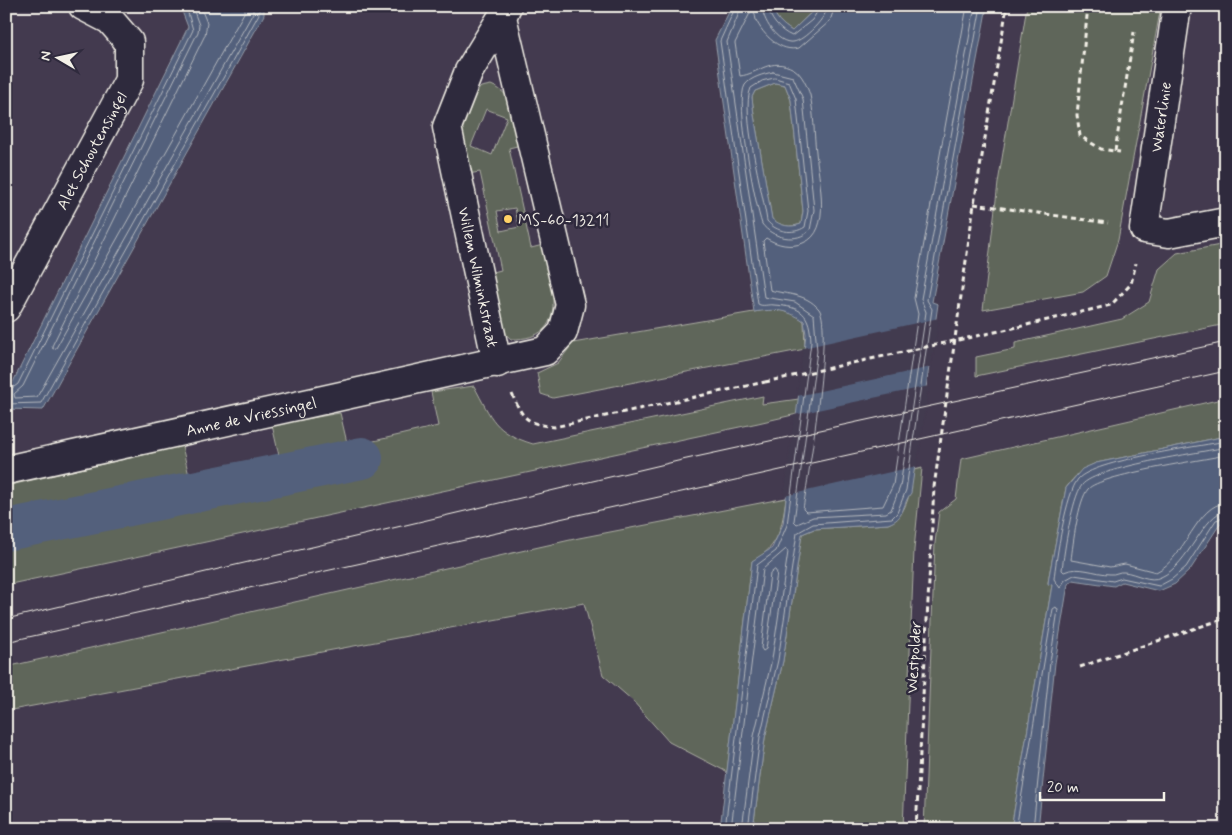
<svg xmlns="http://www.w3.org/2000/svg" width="1232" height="835" font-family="Mynerve,sans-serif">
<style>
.green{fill:#5f665a;stroke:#aaaca1;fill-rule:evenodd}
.water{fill:#53617c;stroke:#939ba7;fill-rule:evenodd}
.pier{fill:#433a4f}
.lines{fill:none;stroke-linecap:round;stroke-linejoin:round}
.shore{stroke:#b4b7bd;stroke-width:1}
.canal{stroke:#53617c;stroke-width:42}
.street-casing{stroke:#f4f1e8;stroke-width:31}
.path{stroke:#f4f1e8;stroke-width:3;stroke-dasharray:5 4;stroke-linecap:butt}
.street{stroke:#2f2a3d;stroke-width:28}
.tram{stroke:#f4f1e8;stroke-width:1}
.path-bridge{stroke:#f4f1e8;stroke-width:3;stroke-dasharray:5 4;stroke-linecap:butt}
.poi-dot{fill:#ffd166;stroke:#2f2a3d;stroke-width:2}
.labels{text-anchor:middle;stroke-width:5;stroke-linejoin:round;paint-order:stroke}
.street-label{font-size:16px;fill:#f4f1e8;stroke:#2f2a3d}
.poi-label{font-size:16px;fill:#f4f1e8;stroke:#2f2a3d;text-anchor:start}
</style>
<rect width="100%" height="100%" fill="#433a4f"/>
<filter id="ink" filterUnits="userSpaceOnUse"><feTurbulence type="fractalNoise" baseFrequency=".02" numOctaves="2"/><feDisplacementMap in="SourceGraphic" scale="10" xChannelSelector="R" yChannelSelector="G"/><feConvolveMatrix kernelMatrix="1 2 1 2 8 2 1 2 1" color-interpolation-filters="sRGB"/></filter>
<g filter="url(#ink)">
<g class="green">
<path d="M 773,6 L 818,6 L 792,31 C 783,25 774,18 773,6 Z"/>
<polygon points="1027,6 1161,6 1118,240 1106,276 1083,292 983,310 998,183"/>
<path d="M 775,83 L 785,85 L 791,100 L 803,211 L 801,224 C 790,228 782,226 772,220 L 754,115 L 752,97 L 755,91 Z"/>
<path d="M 491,85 C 517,95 515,121 521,145 L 509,148 L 531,248 L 543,245 C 551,283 572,340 511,339 L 500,329 L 489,273 L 501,270 L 480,172 L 468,174 L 459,133 L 472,97 L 481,87 ZM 486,109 L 507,117 L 492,155 L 471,146 ZM 515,208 L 519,227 L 501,231 L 497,211 Z"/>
<polygon points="1226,244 1226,324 976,376 976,357 1015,349 1015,343 1122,319 1149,302 1159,269 1177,253"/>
<polygon points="771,309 791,312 804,321 805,349 553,398 541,394 537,373 558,363 573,343"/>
<path d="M 474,386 C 492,419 494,432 533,444 L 763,396 L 762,404 L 799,399 L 797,414 L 758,423 L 6,585 L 6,486 L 182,446 L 190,480 L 280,460 L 272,425 L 340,413 L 348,447 L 438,426 L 431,392 Z"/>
<path d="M 1226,398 L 1226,436 L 1096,463 C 1082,469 1075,475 1066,488 L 1049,576 L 1048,583 L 1052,585 L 1011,829 L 924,829 L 935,543 L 939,512 L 956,499 L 961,459 Z"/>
<path d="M 922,468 L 914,550 L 903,829 L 753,829 L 765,738 L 783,661 L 802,534 L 814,529 L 888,524 C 907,517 911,489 914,470 Z"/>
<path d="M 786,498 C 782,526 780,547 752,561 L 727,772 L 669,742 L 632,700 L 603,675 L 584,603 L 6,711 L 6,667 L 579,538 Z"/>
</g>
<g class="water">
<polygon points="180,6 264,6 264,15 43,410 6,409 6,382 13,382 188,27"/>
<path d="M 732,6 L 773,6 C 774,18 783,25 792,31 L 818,6 L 987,6 L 932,302 L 938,304 L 911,493 C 901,506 906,518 888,524 L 814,529 L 802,534 L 783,661 L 765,738 L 753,829 L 720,829 L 752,561 L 772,548 L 783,524 L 806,334 L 804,321 C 786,309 775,309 754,312 L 715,40 ZM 775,83 L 785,85 L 791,100 L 803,211 L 801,224 C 790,228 781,226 772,219 L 754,115 L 752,97 L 755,91 Z"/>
<polygon points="1226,436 1226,521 1220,524 1190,570 1175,584 1159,591 1122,582 1114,586 1073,580 1068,584 1055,663 1038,829 1011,829 1052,585 1048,584 1049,576 1066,488 1082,469 1096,463"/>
</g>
<g class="pier">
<polygon points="939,318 931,367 797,396 803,348"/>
<polygon points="929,386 917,466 784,496 794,415"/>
</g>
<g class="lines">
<g class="shore">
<polyline points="192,6 199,25 198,32 23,386 14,394 15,398 37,397 253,13 253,6"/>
<polyline points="200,6 207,23 205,35 52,346 53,349 56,348 245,11 245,6"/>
<polyline points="742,6 727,42 764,297 795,302 814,315 817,351 794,521 797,524 813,517 886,513 891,510 900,487 926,312 921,299 975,6"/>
<path d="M 762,6 C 762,19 777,44 793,42 C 804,41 827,17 828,6"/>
<path d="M 768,6 C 769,19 780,31 792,36 L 812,20 L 821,6"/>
<path d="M 835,6 L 830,21 L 799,48 C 781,53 763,35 756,20 C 755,15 755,12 752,9 L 735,43 L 740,76 C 759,74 770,56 794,69 C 802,74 807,86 810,95 C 814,113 814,134 816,152 C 818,178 833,232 803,243 C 791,248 777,245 766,238 L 763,241 L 770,290 C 788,295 805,293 819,309 C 833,327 808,478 803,509 L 806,512 L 883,506 L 893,485 L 918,314 L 914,298 L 967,6"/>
<path d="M 773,72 L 793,77 L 803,99 L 814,210 L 810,230 C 797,244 772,238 762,224 C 755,204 735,100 745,85 C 751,77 764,74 773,72 Z"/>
<path d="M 775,78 L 789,82 L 796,99 L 808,211 L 805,227 C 793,235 776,232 767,221 C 763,192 740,112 751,88 L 762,81 Z"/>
<polyline points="6,387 14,387 18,384 193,30 186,6"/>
<polyline points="6,404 41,403 259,14 259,6"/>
<path d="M 1226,441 C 1196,447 1095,460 1078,479 C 1066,494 1056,559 1054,579 L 1060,588 L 1065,580 L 1074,575 L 1113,581 L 1122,578 L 1159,586 L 1172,579 L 1186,567 L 1216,520 L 1226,517"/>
<path d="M 1226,447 C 1199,453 1096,467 1082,485 C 1072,498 1064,552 1062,570 L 1064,572 C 1079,565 1095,574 1110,574 C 1115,575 1119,571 1124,572 C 1136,573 1150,583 1161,577 C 1189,565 1204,512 1226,511"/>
<path d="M 1226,455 C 1202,460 1100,475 1088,489 C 1078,501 1073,544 1071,560 L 1110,567 L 1125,564 L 1156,572 C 1186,558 1196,504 1226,503"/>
<polygon points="775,570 777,573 766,649 763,651 761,648 770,574"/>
<path d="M 725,829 L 757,565 L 776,551 L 787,525 L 811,342 C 810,313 802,307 774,305 C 768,304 763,307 758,304 L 720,41 L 736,6"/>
<polyline points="731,829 763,569 786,549 788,552 772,659 754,736 742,829"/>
<polyline points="748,829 760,737 778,660 797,533 813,524 892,518 897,513 906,490 932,309 927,300 981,6"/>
<polyline points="1016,829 1053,609 1056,607 1058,610 1050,662 1033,829"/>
</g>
<polyline class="canal" points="6,530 362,458"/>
<defs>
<g id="street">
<polyline points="1177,6 1144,229 1169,233 1226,222"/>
<path id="s1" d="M 6,308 L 129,80 L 129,42 L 110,20 L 83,6"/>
<polyline points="497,363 447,127 469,71 502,17"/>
<path id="s2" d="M 6,470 L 545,351 L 563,332 L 570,305 L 502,17 L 507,6"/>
</g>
</defs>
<use href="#street" class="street-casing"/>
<g class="path">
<polyline points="1088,6 1077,115 1080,136 1101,149 1120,152"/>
<polyline points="1115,151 1134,32"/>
<polyline points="974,204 1108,223"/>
<polyline points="1018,327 1111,305 1131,284 1136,263"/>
<path d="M 512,394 C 523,419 526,423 554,427 L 765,382"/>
<polyline points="1080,667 1226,618"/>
<polyline points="916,829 934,487 974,204 1007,6"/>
</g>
<use href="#street" class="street"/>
<g class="tram">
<polyline points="6,619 682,460 1226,342"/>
<polyline points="6,642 1226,371"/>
</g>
<polyline class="path-bridge" points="765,382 1018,327"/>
</g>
</g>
<circle class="poi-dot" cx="508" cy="219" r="5"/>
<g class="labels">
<g class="street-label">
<text transform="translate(1160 117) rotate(-82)" y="6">Waterlinie</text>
<text dy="6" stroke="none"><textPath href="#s1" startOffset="179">Alet Schoutensingel</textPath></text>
<text transform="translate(479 277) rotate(78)" y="6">Willem Wilminkstraat</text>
<text dy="6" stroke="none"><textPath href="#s2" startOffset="251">Anne de Vriessingel</textPath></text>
<text transform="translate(913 657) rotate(-87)" y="6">Westpolder</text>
</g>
<g class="poi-label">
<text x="518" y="225">MS-60-13211</text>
</g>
</g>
<rect width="1232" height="835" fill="none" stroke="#2f2a3d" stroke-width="25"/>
<rect x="12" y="12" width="1207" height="810" fill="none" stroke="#f4f1e8" stroke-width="2" filter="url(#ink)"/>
<g transform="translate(58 58) rotate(279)" stroke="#2f2a3d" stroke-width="4" paint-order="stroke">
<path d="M0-4L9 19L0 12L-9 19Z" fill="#f4f1e8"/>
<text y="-8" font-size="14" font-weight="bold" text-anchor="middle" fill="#f4f1e8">N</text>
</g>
<path d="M1040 792v8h124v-8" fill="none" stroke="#f4f1e8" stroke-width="2.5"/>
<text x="1047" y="792" font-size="15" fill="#f4f1e8" stroke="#2f2a3d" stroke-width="4" paint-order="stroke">20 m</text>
</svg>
